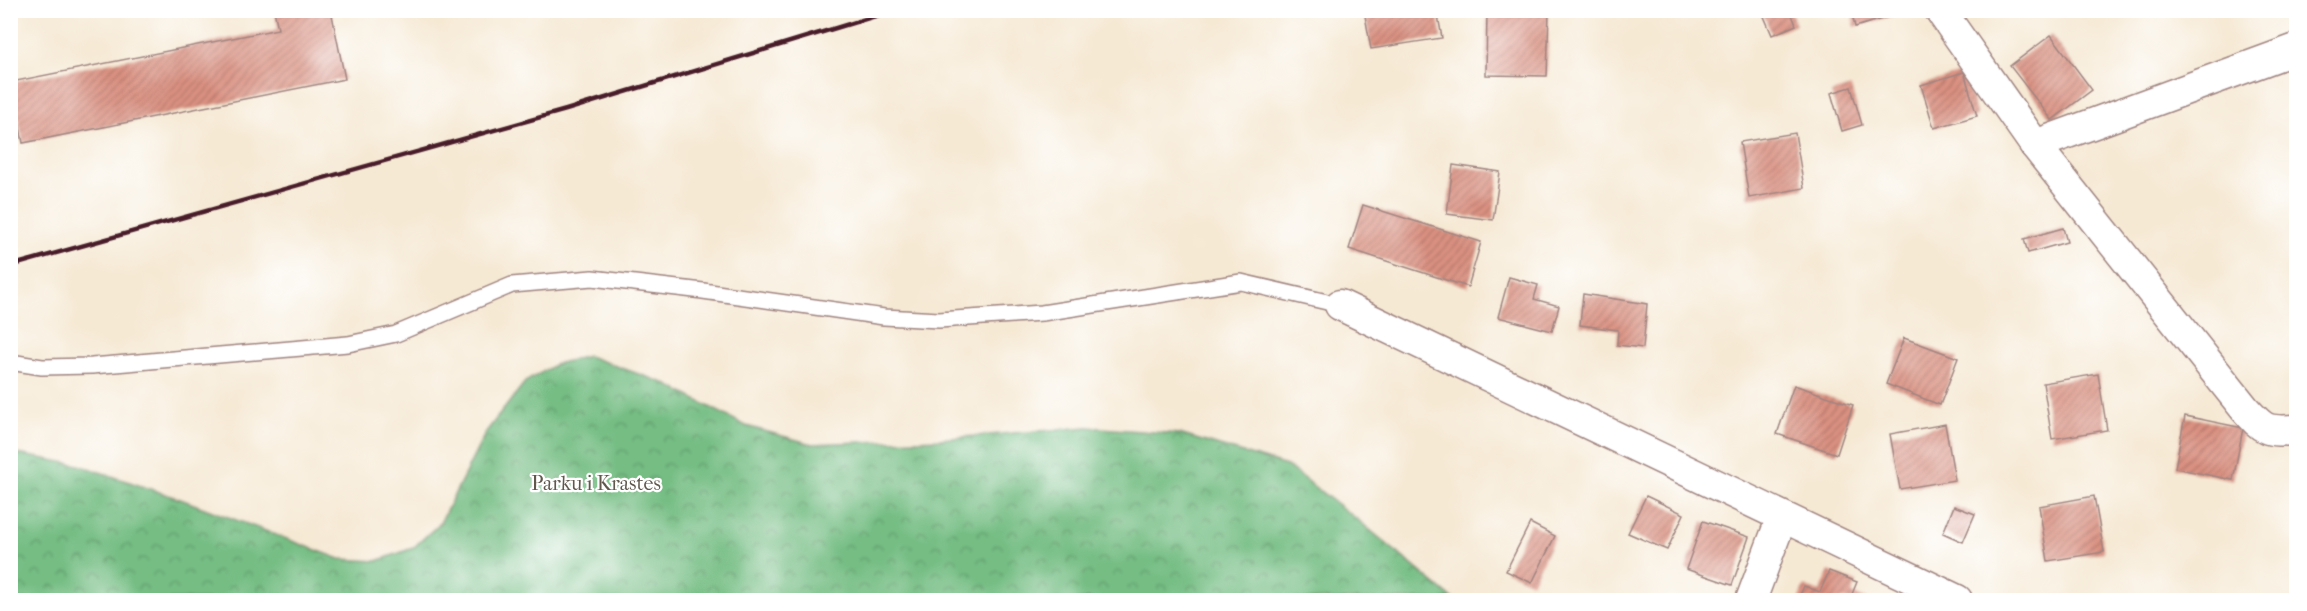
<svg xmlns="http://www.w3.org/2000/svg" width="2307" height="611" font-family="'IM FELL French Canon',serif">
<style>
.forest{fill:url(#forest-crowns);stroke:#606e57;stroke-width:1.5}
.building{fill:url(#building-hatch)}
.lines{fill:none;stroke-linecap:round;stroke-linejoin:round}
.service-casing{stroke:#a08480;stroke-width:18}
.minor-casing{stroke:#a08480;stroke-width:33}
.service{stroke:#fff;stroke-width:15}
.minor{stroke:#fff;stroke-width:30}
.rail{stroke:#4a1f2b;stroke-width:4.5}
.labels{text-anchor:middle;stroke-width:4.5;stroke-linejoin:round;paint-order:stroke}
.park-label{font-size:20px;fill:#60584d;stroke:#fff}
</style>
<defs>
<pattern id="forest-crowns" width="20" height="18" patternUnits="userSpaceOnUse" patternTransform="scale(1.5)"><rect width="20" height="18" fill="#75bd83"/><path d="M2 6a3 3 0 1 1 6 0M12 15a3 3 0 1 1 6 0" fill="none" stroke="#62996b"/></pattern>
<pattern id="building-hatch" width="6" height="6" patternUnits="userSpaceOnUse" patternTransform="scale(1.5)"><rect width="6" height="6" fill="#da9181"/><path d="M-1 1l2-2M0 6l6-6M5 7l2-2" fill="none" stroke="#b3766a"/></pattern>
</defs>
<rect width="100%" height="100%" fill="#fff"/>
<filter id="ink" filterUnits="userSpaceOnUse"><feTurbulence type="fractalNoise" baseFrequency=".0167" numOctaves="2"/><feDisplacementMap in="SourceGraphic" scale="12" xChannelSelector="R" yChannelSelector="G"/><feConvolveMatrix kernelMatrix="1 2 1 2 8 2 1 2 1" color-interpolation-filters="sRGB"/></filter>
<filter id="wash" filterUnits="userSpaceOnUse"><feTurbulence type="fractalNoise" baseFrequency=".008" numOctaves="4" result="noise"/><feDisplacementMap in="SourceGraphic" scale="24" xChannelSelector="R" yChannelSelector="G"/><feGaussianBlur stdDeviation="1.35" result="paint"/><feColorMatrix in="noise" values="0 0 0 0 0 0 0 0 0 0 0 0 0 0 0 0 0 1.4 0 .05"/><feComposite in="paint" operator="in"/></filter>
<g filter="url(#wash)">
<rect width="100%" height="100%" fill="#f6e9d4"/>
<polygon class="forest" points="588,356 664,383 746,426 812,444 939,439 1088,427 1179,434 1287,466 1358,520 1454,600 11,600 11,453 79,465 183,500 340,559 377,561 413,548 440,523 486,432 525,382 556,364"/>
<g id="blocks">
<g class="building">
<polygon points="274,10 331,10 345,79 23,143 11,82 278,29"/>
<polygon points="1364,10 1437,10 1442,38 1371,49"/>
<polygon points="1487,10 1549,10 1547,76 1486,75"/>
<polygon points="1771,10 1790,10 1796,25 1772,35 1763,14"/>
<polygon points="1851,10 1909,10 1909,11 1855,27"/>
<polygon points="2051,35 2092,90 2052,120 2010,66"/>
<polygon points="1964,72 1977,116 1934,128 1921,85"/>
<polygon points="1851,87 1862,125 1842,131 1831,93"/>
<polygon points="1795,133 1804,188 1749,198 1740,142"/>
<polygon points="1453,165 1500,172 1493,220 1447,214"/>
<polygon points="1363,205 1481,242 1468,287 1349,249"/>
<polygon points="2063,228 2067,242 2028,253 2024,239"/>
<polygon points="1509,277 1538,285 1534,299 1559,306 1552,331 1498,317"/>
<polygon points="1583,294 1647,304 1643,348 1617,345 1618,330 1580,325"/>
<polygon points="1904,338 1958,358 1940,405 1886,384"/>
<polygon points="2098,374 2107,430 2052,439 2043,383"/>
<polygon points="1794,385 1853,405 1837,454 1777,434"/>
<polygon points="2185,416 2243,428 2233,480 2175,468"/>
<polygon points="1945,424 1955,480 1900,489 1890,434"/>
<polygon points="1646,496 1684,514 1667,550 1628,533"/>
<polygon points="2094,496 2104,552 2048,561 2039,506"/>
<polygon points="1954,506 1975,514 1963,542 1943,533"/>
<polygon points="1703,521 1749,537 1732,585 1686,569"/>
<polygon points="1530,523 1555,536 1532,583 1506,571"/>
<polygon points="1829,571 1857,582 1852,594 1868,600 1798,600 1804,586 1820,592"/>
</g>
</g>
</g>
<g filter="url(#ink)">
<use href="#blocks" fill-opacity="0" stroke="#a08480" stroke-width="1.5"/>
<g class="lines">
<defs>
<polyline id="service" points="10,362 42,367 92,366 348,344 396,334 512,285 592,278 703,291 884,317 939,320 1042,313 1241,282 1340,305"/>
<g id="minor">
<path d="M 1940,10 L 2035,145 L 2245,409 C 2264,430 2266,432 2296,430"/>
<polyline points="2035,145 2296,49"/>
<polyline points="1340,305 1957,600"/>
<polyline points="1751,600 1782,517"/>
</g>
</defs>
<use href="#service" class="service-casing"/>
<use href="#minor" class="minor-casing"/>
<use href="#service" class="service"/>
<use href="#minor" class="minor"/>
<polyline class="rail" points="10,266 566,110 895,10"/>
</g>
</g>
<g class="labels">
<g class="park-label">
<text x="596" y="490">Parku i Krastes</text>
</g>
</g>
<rect width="2307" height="611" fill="none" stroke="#fff" stroke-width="36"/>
</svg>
